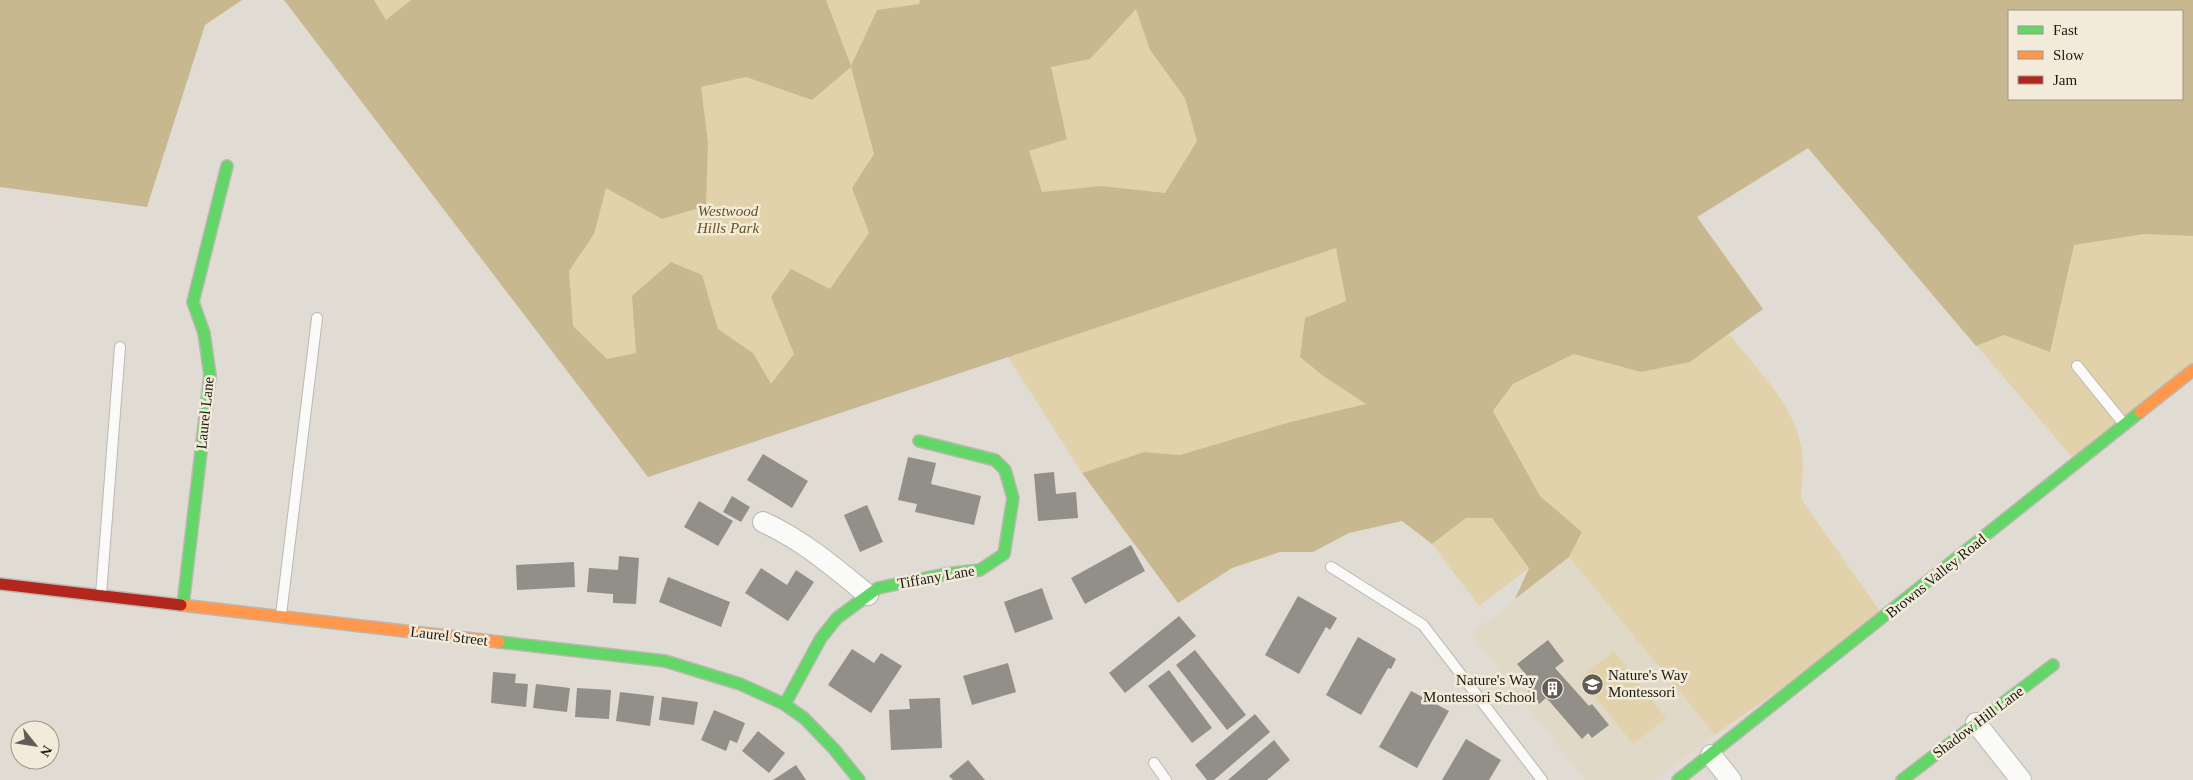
<svg xmlns="http://www.w3.org/2000/svg" width="2193" height="780" font-family="Georgia,serif">
<style>
.built{fill:#e1d9c7}
.green{fill:#e2d2ab}
.forest{fill:#c8b890;fill-rule:evenodd}
.building{fill:#928e88}
.lines{fill:none;stroke-linecap:round;stroke-linejoin:round}
.lane-casing{stroke:#bbb8b1;stroke-width:12}
.street-casing{stroke:#bbb8b1;stroke-width:22}
.fast-casing{stroke:#bbb8b1;stroke-width:14}
.slow-casing{stroke:#bbb8b1;stroke-width:14}
.jam-casing{stroke:#bbb8b1;stroke-width:14}
.lane{stroke:#fafaf8;stroke-width:10}
.street{stroke:#fafaf8;stroke-width:20}
.fast{stroke:#63d668;stroke-width:11}
.slow{stroke:#ff974d;stroke-width:11}
.jam{stroke:#b3261e;stroke-width:11}
.labels{text-anchor:middle;stroke-width:5;stroke-linejoin:round;paint-order:stroke}
.park-label{font-size:15px;font-style:italic;fill:#655221;stroke:#f3ebda}
.street-label{font-size:15px;fill:#1c1913;stroke:#f3ebda}
.poi-label{font-size:15px;fill:#1c1913;stroke:#f3ebda;text-anchor:start}
</style>
<rect width="100%" height="100%" fill="#e0dcd3"/>
<polygon class="built" points="1569,557 1715,735 1655,780 1585,780 1471,634"/>
<g class="green">
<polygon points="284,0 2090,0 2009,11 2009,99 2182,99 2193,61 2193,370 2077,463 1808,148 1697,217 1336,248 1346,301 1305,318 1300,357 1322,375 1367,404 1290,422 1180,455 1144,452 1082,473 1008,357 648,477"/>
<path d="M 1729,334 C 1759,372 1803,412 1803,465 C 1803,476 1801,488 1801,499 L 1884,617 L 1715,735 L 1569,557 L 1582,532 L 1540,496 L 1493,412 L 1513,384 L 1574,354 L 1641,372 L 1690,362 Z"/>
<polygon points="1466,518 1492,518 1529,568 1479,606 1432,544"/>
<polygon points="1614,651 1666,718 1633,744 1580,678"/>
</g>
<g class="forest">
<polygon points="0,0 242,0 205,25 147,207 0,187"/>
<path d="M 284,0 L 374,0 L 386,20 L 411,0 L 826,0 L 851,66 L 877,10 L 919,4 L 920,0 L 2193,0 L 2193,236 L 2144,234 L 2074,245 L 2050,352 L 2004,335 L 1976,346 L 1808,148 L 1697,217 L 1763,309 L 1690,362 L 1641,372 L 1574,354 L 1513,384 L 1493,411 L 1540,496 L 1582,532 L 1569,557 L 1515,599 L 1529,568 L 1492,518 L 1466,518 L 1432,544 L 1402,521 L 1349,533 L 1313,552 L 1280,552 L 1232,568 L 1178,603 L 1082,473 L 1144,452 L 1180,455 L 1290,422 L 1366,404 L 1322,375 L 1300,357 L 1305,318 L 1346,301 L 1336,248 L 648,477 ZM 1136,9 L 1150,50 L 1185,98 L 1197,141 L 1165,193 L 1101,186 L 1042,192 L 1029,151 L 1067,139 L 1051,67 L 1090,59 ZM 2009,11 L 2182,11 L 2182,99 L 2009,99 ZM 851,67 L 874,154 L 852,188 L 869,233 L 830,289 L 791,269 L 771,297 L 794,354 L 771,384 L 753,353 L 718,329 L 702,275 L 671,262 L 632,296 L 636,353 L 607,359 L 573,326 L 569,271 L 594,234 L 606,188 L 662,219 L 706,206 L 708,143 L 701,87 L 746,77 L 812,100 Z"/>
</g>
<g class="building">
<polygon points="763,454 808,481 792,508 747,480"/>
<polygon points="908,457 936,463 931,484 981,496 974,525 915,512 917,504 898,500"/>
<polygon points="1054,472 1056,494 1076,492 1078,518 1038,521 1034,474"/>
<polygon points="732,496 750,507 741,522 723,512"/>
<polygon points="699,501 733,521 718,546 684,527"/>
<polygon points="867,505 883,542 860,552 844,515"/>
<polygon points="1131,545 1145,571 1085,604 1071,578"/>
<polygon points="619,556 639,558 636,604 613,603 613,594 587,592 589,568 618,570"/>
<polygon points="574,562 575,587 517,590 516,565"/>
<polygon points="761,568 787,585 796,570 814,582 788,621 745,593"/>
<polygon points="668,577 730,602 721,627 659,602"/>
<polygon points="1042,588 1053,619 1015,633 1004,602"/>
<polygon points="1298,596 1337,618 1330,630 1326,627 1299,674 1265,655"/>
<polygon points="1179,616 1196,636 1125,693 1109,673"/>
<polygon points="1358,637 1396,659 1391,669 1388,668 1361,715 1326,695"/>
<polygon points="1548,640 1564,661 1555,668 1589,706 1592,704 1609,725 1592,738 1588,733 1582,739 1550,702 1546,698 1539,704 1528,691 1535,686 1517,664"/>
<polygon points="852,649 874,663 881,653 902,666 871,713 828,685"/>
<polygon points="1195,650 1246,715 1227,730 1176,665"/>
<polygon points="1008,663 1016,692 972,705 963,676"/>
<polygon points="1169,670 1212,728 1192,743 1148,686"/>
<polygon points="493,672 516,674 515,683 528,684 526,707 491,703"/>
<polygon points="536,684 570,688 567,712 533,708"/>
<polygon points="577,688 611,690 609,719 575,717"/>
<polygon points="1411,691 1449,711 1417,768 1379,747"/>
<polygon points="620,692 654,696 650,726 616,721"/>
<polygon points="662,697 698,702 694,725 659,720"/>
<polygon points="940,698 942,748 891,750 889,710 910,709 909,699"/>
<polygon points="714,710 745,723 737,743 730,740 726,751 701,740"/>
<polygon points="1255,714 1270,732 1214,780 1207,780 1195,765"/>
<polygon points="758,731 785,753 769,773 742,751"/>
<polygon points="1466,739 1501,760 1489,780 1442,780"/>
<polygon points="1274,740 1290,760 1267,780 1228,780"/>
<polygon points="968,760 985,780 953,780 949,776"/>
<polygon points="796,765 806,780 773,780"/>
</g>
<g class="lines">
<defs>
<g id="lane">
<polyline points="2077,366 2124,424"/>
<polyline points="1331,567 1423,625 1542,780"/>
<polyline points="101,595 120,347"/>
<polyline points="281,615 317,318"/>
<polyline points="1154,763 1166,780"/>
</g>
<g id="street">
<path d="M 763,522 C 803,540 835,568 868,595"/>
<polyline points="1976,723 2021,780"/>
<polyline points="1711,755 1731,780"/>
</g>
<g id="fast">
<polyline points="183,605 210,375 204,333 193,302 227,166"/>
<polyline points="499,642 665,661 740,684 784,704 804,718 834,749 859,780"/>
<polyline points="785,704 821,638 837,618 878,588 946,574 980,570 1004,554 1013,498 1005,470 995,460 919,441"/>
<polyline points="1678,780 2140,412"/>
<polyline points="1902,780 2053,665"/>
</g>
<g id="slow">
<polyline points="2140,412 2193,370"/>
<polyline points="181,605 499,642"/>
</g>
<polyline id="jam" points="0,584 181,605"/>
</defs>
<use href="#lane" class="lane-casing"/>
<use href="#street" class="street-casing"/>
<use href="#fast" class="fast-casing"/>
<use href="#slow" class="slow-casing"/>
<use href="#jam" class="jam-casing"/>
<use href="#lane" class="lane"/>
<use href="#street" class="street"/>
<use href="#fast" class="fast"/>
<use href="#slow" class="slow"/>
<use href="#jam" class="jam"/>
</g>
<defs>
<symbol id="school-disc" viewBox="-11 -11 22 22"><circle r="9.5" fill="#615d56" stroke="#f3ebda"/><path d="M0-5L7-2L0 1L-7-2ZM-4 1L0 2.5L4 1V4Q0 6-4 4Z" fill="#fff"/></symbol>
<symbol id="building-disc" viewBox="-11 -11 22 22"><circle r="9.5" fill="#615d56" stroke="#f3ebda"/><path d="M-4-6H4V6H1V3H-1V6H-4ZM-2.5-4.3h1.7v1.8h-1.7ZM.8-4.3h1.7v1.8H.8ZM-2.5-1h1.7V.8h-1.7ZM.8-1h1.7V.8H.8Z" fill="#fff"/></symbol>
</defs>
<g fill-rule="evenodd">
<use href="#school-disc" x="1580" y="672" width="25" height="25"/>
<use href="#building-disc" x="1540" y="676" width="25" height="25"/>
</g>
<g class="labels">
<g class="park-label">
<text x="728" y="216">Westwood<tspan x="728" dy="17">Hills Park</tspan></text>
</g>
<g class="street-label">
<text transform="translate(205 413) rotate(-84)" y="5">Laurel Lane</text>
<text transform="translate(1936 576) rotate(-39)" y="5">Browns Valley Road</text>
<text transform="translate(936 577) rotate(-10)" y="5">Tiffany Lane</text>
<text transform="translate(449 636) rotate(7)" y="5">Laurel Street</text>
<text transform="translate(1978 722) rotate(-37)" y="5">Shadow Hill Lane</text>
</g>
<g class="poi-label">
<text x="1608" y="680">Nature's Way<tspan x="1608" dy="17">Montessori</tspan></text>
<text x="1536" y="685" text-anchor="end">Nature's Way<tspan x="1536" dy="17">Montessori School</tspan></text>
</g>
</g>
<rect x="2008" y="10" width="175" height="90" fill="#f3ebda" stroke="#9d978a"/>
<rect x="2018" y="26" width="25" height="8" fill="#63d668" stroke="#9d978a"/>
<text x="2053" y="35" font-size="15" fill="#1c1913">Fast</text>
<rect x="2018" y="51" width="25" height="8" fill="#ff974d" stroke="#9d978a"/>
<text x="2053" y="60" font-size="15" fill="#1c1913">Slow</text>
<rect x="2018" y="76" width="25" height="8" fill="#b3261e" stroke="#9d978a"/>
<text x="2053" y="85" font-size="15" fill="#1c1913">Jam</text>
<g transform="translate(35 745) rotate(120)"><circle r="24" fill="#f3ebda" stroke="#9d978a"/>
<path d="M0-4L9 19L0 12L-9 19Z" fill="#615d56"/>
<text y="-8" font-size="14" font-weight="bold" text-anchor="middle" fill="#1c1913">N</text>
</g>
</svg>
